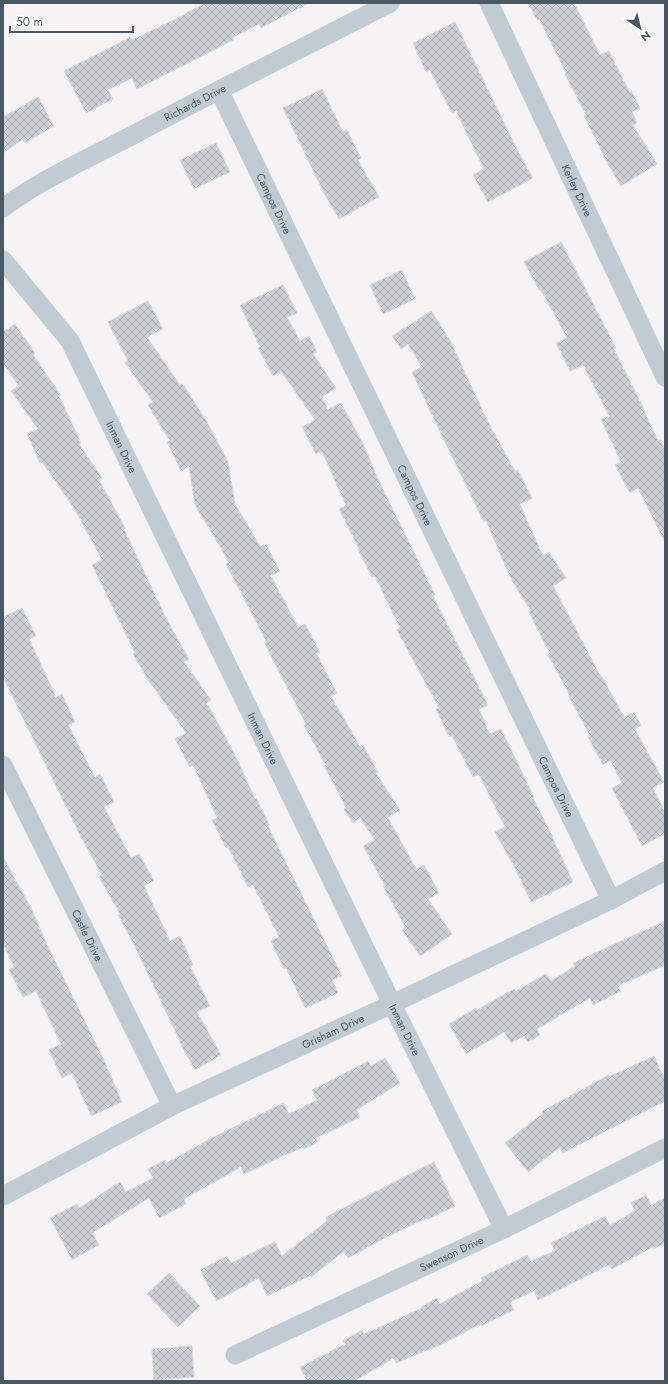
<svg xmlns="http://www.w3.org/2000/svg" width="668" height="1384" font-family="Jost,sans-serif">
<style>
.building{fill:url(#building-cross-hatch);stroke:#d6d9de}
.lines{fill:none;stroke-linecap:round;stroke-linejoin:round}
.street{stroke:#c0cbd3;stroke-width:19}
.labels{text-anchor:middle;stroke-width:3;stroke-linejoin:round;paint-order:stroke}
.street-label{font-size:11px;fill:#495862;stroke:#fff}
</style>
<defs>
<pattern id="building-cross-hatch" width="8" height="8" patternUnits="userSpaceOnUse"><rect width="8" height="8" fill="#cdd0d5"/><path d="M0 0l8 8M0 8l8-8" fill="none" stroke="#a8acb0"/></pattern>
</defs>
<rect width="100%" height="100%" fill="#f5f3f3"/>
<g class="building">
<polygon points="206,3 309,3 261,28 259,24 232,38 233,40 137,89 132,78 108,90 113,99 86,113 64,71 131,37 132,40 186,14 186,13"/>
<polygon points="528,3 574,3 600,55 609,51 630,93 632,92 640,108 632,112 637,123 633,125 657,164 621,186 603,156 604,156 584,116 586,115 565,74 566,73 539,19 537,20"/>
<polygon points="455,22 518,151 533,178 488,202 473,175 484,169 456,111 452,113 430,70 426,72 413,43"/>
<polygon points="322,89 343,132 347,130 361,158 358,160 379,197 339,219 325,195 283,108"/>
<polygon points="38,97 54,126 25,143 23,139 3,153 3,117"/>
<polygon points="216,143 230,172 194,189 180,160"/>
<polygon points="561,242 616,348 614,349 640,401 658,441 660,440 665,450 665,543 638,488 630,493 615,465 621,462 601,419 609,416 583,365 570,371 556,343 567,338 541,290 539,290 524,262"/>
<polygon points="402,270 415,299 383,314 370,285"/>
<polygon points="283,285 297,313 287,317 300,341 309,336 317,352 313,354 336,388 322,397 328,409 341,403 364,446 379,481 435,595 433,596 488,705 479,709 490,734 501,729 534,797 533,798 553,837 552,837 573,882 531,902 516,870 495,832 505,827 479,774 473,777 452,736 449,737 436,709 439,708 397,630 400,628 375,576 372,577 358,549 359,549 339,509 346,506 322,451 316,454 302,427 315,420 281,371 273,376 258,348 260,347 240,305"/>
<polygon points="148,301 163,329 147,337 180,385 183,384 207,422 228,462 235,504 260,546 266,544 280,571 271,576 298,627 305,624 320,652 316,653 337,693 331,696 360,747 363,745 378,772 376,773 400,810 388,818 416,869 424,865 439,893 428,899 452,934 420,956 402,930 405,927 383,886 385,886 363,846 375,840 360,818 353,823 344,809 346,807 324,766 326,765 304,726 306,724 265,644 267,643 226,564 229,562 195,505 189,467 181,471 167,442 170,441 148,405 153,402 125,363 128,361 108,322"/>
<polygon points="431,311 450,340 487,420 515,471 518,470 532,498 520,504 543,556 549,552 566,578 553,586 601,677 602,677 624,717 634,712 641,725 635,729 664,782 653,788 665,812 665,834 642,846 612,788 622,783 610,760 603,765 588,737 590,736 568,695 569,694 548,655 550,654 529,612 531,611 512,581 486,521 484,522 431,413 412,372 422,367 408,344 401,349 392,336"/>
<polygon points="15,324 35,353 33,355 61,395 59,396 81,443 79,444 102,478 99,480 125,528 124,529 166,618 189,659 184,662 211,700 207,703 235,755 255,799 256,798 270,826 268,826 342,976 332,980 338,993 305,1008 286,968 284,969 271,941 279,937 253,885 248,887 228,847 226,848 212,820 217,818 193,765 190,767 175,739 186,733 149,681 133,654 135,653 92,565 102,560 74,508 42,462 40,463 27,434 38,429 11,391 19,386 3,363 3,332"/>
<polygon points="22,608 36,636 29,639 56,697 62,694 75,722 68,725 95,777 100,774 114,802 104,807 131,858 139,854 154,881 144,886 170,941 180,936 193,965 190,966 210,1006 197,1012 221,1055 195,1070 179,1041 180,1041 133,943 118,915 120,914 99,877 102,875 80,835 3,677 3,617"/>
<polygon points="3,857 31,908 44,938 103,1058 122,1102 91,1116 72,1073 62,1078 49,1050 61,1044 36,991 23,997 9,970 14,967 3,943"/>
<polygon points="665,921 665,965 618,986 621,991 593,1005 590,998 537,1029 540,1035 528,1042 524,1036 511,1043 504,1032 466,1054 449,1024 476,1008 477,1010 514,989 516,991 546,974 551,981 575,966 573,963"/>
<polygon points="654,1056 665,1080 665,1101 563,1153 560,1147 528,1172 505,1143 543,1113 542,1111 609,1075 610,1076"/>
<polygon points="385,1058 400,1083 356,1110 360,1117 316,1138 318,1142 304,1149 303,1147 289,1154 289,1153 244,1174 241,1167 184,1199 186,1204 159,1218 149,1198 92,1233 99,1245 72,1260 50,1218 77,1204 79,1208 120,1182 126,1192 153,1178 148,1169 165,1160 166,1163 208,1140 283,1103 289,1114 317,1100 312,1090 368,1061 371,1066"/>
<polygon points="434,1162 455,1206 428,1219 427,1218 387,1237 348,1258 344,1251 311,1277 310,1276 267,1296 259,1278 216,1301 200,1270 227,1256 231,1263 275,1242 282,1256 327,1221 326,1217"/>
<polygon points="646,1195 651,1205 665,1198 665,1243 654,1249 653,1247 612,1269 609,1265 538,1300 534,1291 510,1302 514,1310 481,1326 480,1324 440,1345 396,1363 394,1358 354,1381 307,1381 300,1367 345,1344 343,1341 362,1330 364,1334 422,1308 421,1307 437,1298 440,1304 482,1281 481,1278 527,1255 531,1261 555,1251 551,1243 605,1216 610,1225 635,1211 631,1203"/>
<polygon points="169,1273 200,1306 178,1327 147,1294"/>
<polygon points="192,1346 194,1377 154,1380 152,1349"/>
</g>
<g class="lines">
<g class="street">
<path id="s1" d="M 489,3 L 665,377"/>
<path id="s2" d="M 219,90 L 611,900"/>
<path id="s3" d="M 3,208 C 40,180 91,157 133,135 C 218,90 304,47 390,3"/>
<path id="s4" d="M 3,260 L 70,341 L 392,1004 L 504,1229"/>
<path id="s5" d="M 3,765 L 172,1106"/>
<path id="s6" d="M 3,1196 L 172,1106 L 392,1004 L 611,900 L 665,871"/>
<path id="s7" d="M 235,1355 L 504,1229 L 665,1148"/>
</g>
</g>
<g class="labels">
<g class="street-label">
<text dy="4" stroke="none"><textPath href="#s3" startOffset="219">Richards Drive</textPath></text>
<text dy="4" stroke="none"><textPath href="#s1" startOffset="207">Kerley Drive</textPath></text>
<text dy="4" stroke="none"><textPath href="#s2" startOffset="126">Campos Drive</textPath></text>
<text dy="4" stroke="none"><textPath href="#s4" startOffset="223">Inman Drive</textPath></text>
<text dy="4" stroke="none"><textPath href="#s2" startOffset="450">Campos Drive</textPath></text>
<text dy="4" stroke="none"><textPath href="#s4" startOffset="547">Inman Drive</textPath></text>
<text dy="4" stroke="none"><textPath href="#s2" startOffset="774">Campos Drive</textPath></text>
<text dy="4" stroke="none"><textPath href="#s5" startOffset="190">Castle Drive</textPath></text>
<text dy="4" stroke="none"><textPath href="#s4" startOffset="871">Inman Drive</textPath></text>
<text dy="4" stroke="none"><textPath href="#s6" startOffset="369">Grisham Drive</textPath></text>
<text dy="4" stroke="none"><textPath href="#s7" startOffset="239">Swenson Drive</textPath></text>
</g>
</g>
<rect width="668" height="1384" fill="none" stroke="#495862" stroke-width="8"/>
<g transform="translate(640 28) rotate(145)" stroke="#ffffff" stroke-width="3" paint-order="stroke">
<path d="M0-3L7 15L0 10L-7 15Z" fill="#495862"/>
<text y="-6" font-size="11" font-weight="bold" text-anchor="middle" fill="#495862">N</text>
</g>
<path d="M10 26v6h123v-6" fill="none" stroke="#495862" stroke-width="2"/>
<text x="16" y="26" font-size="12" fill="#495862" stroke="#ffffff" stroke-width="3" paint-order="stroke">50 m</text>
</svg>
